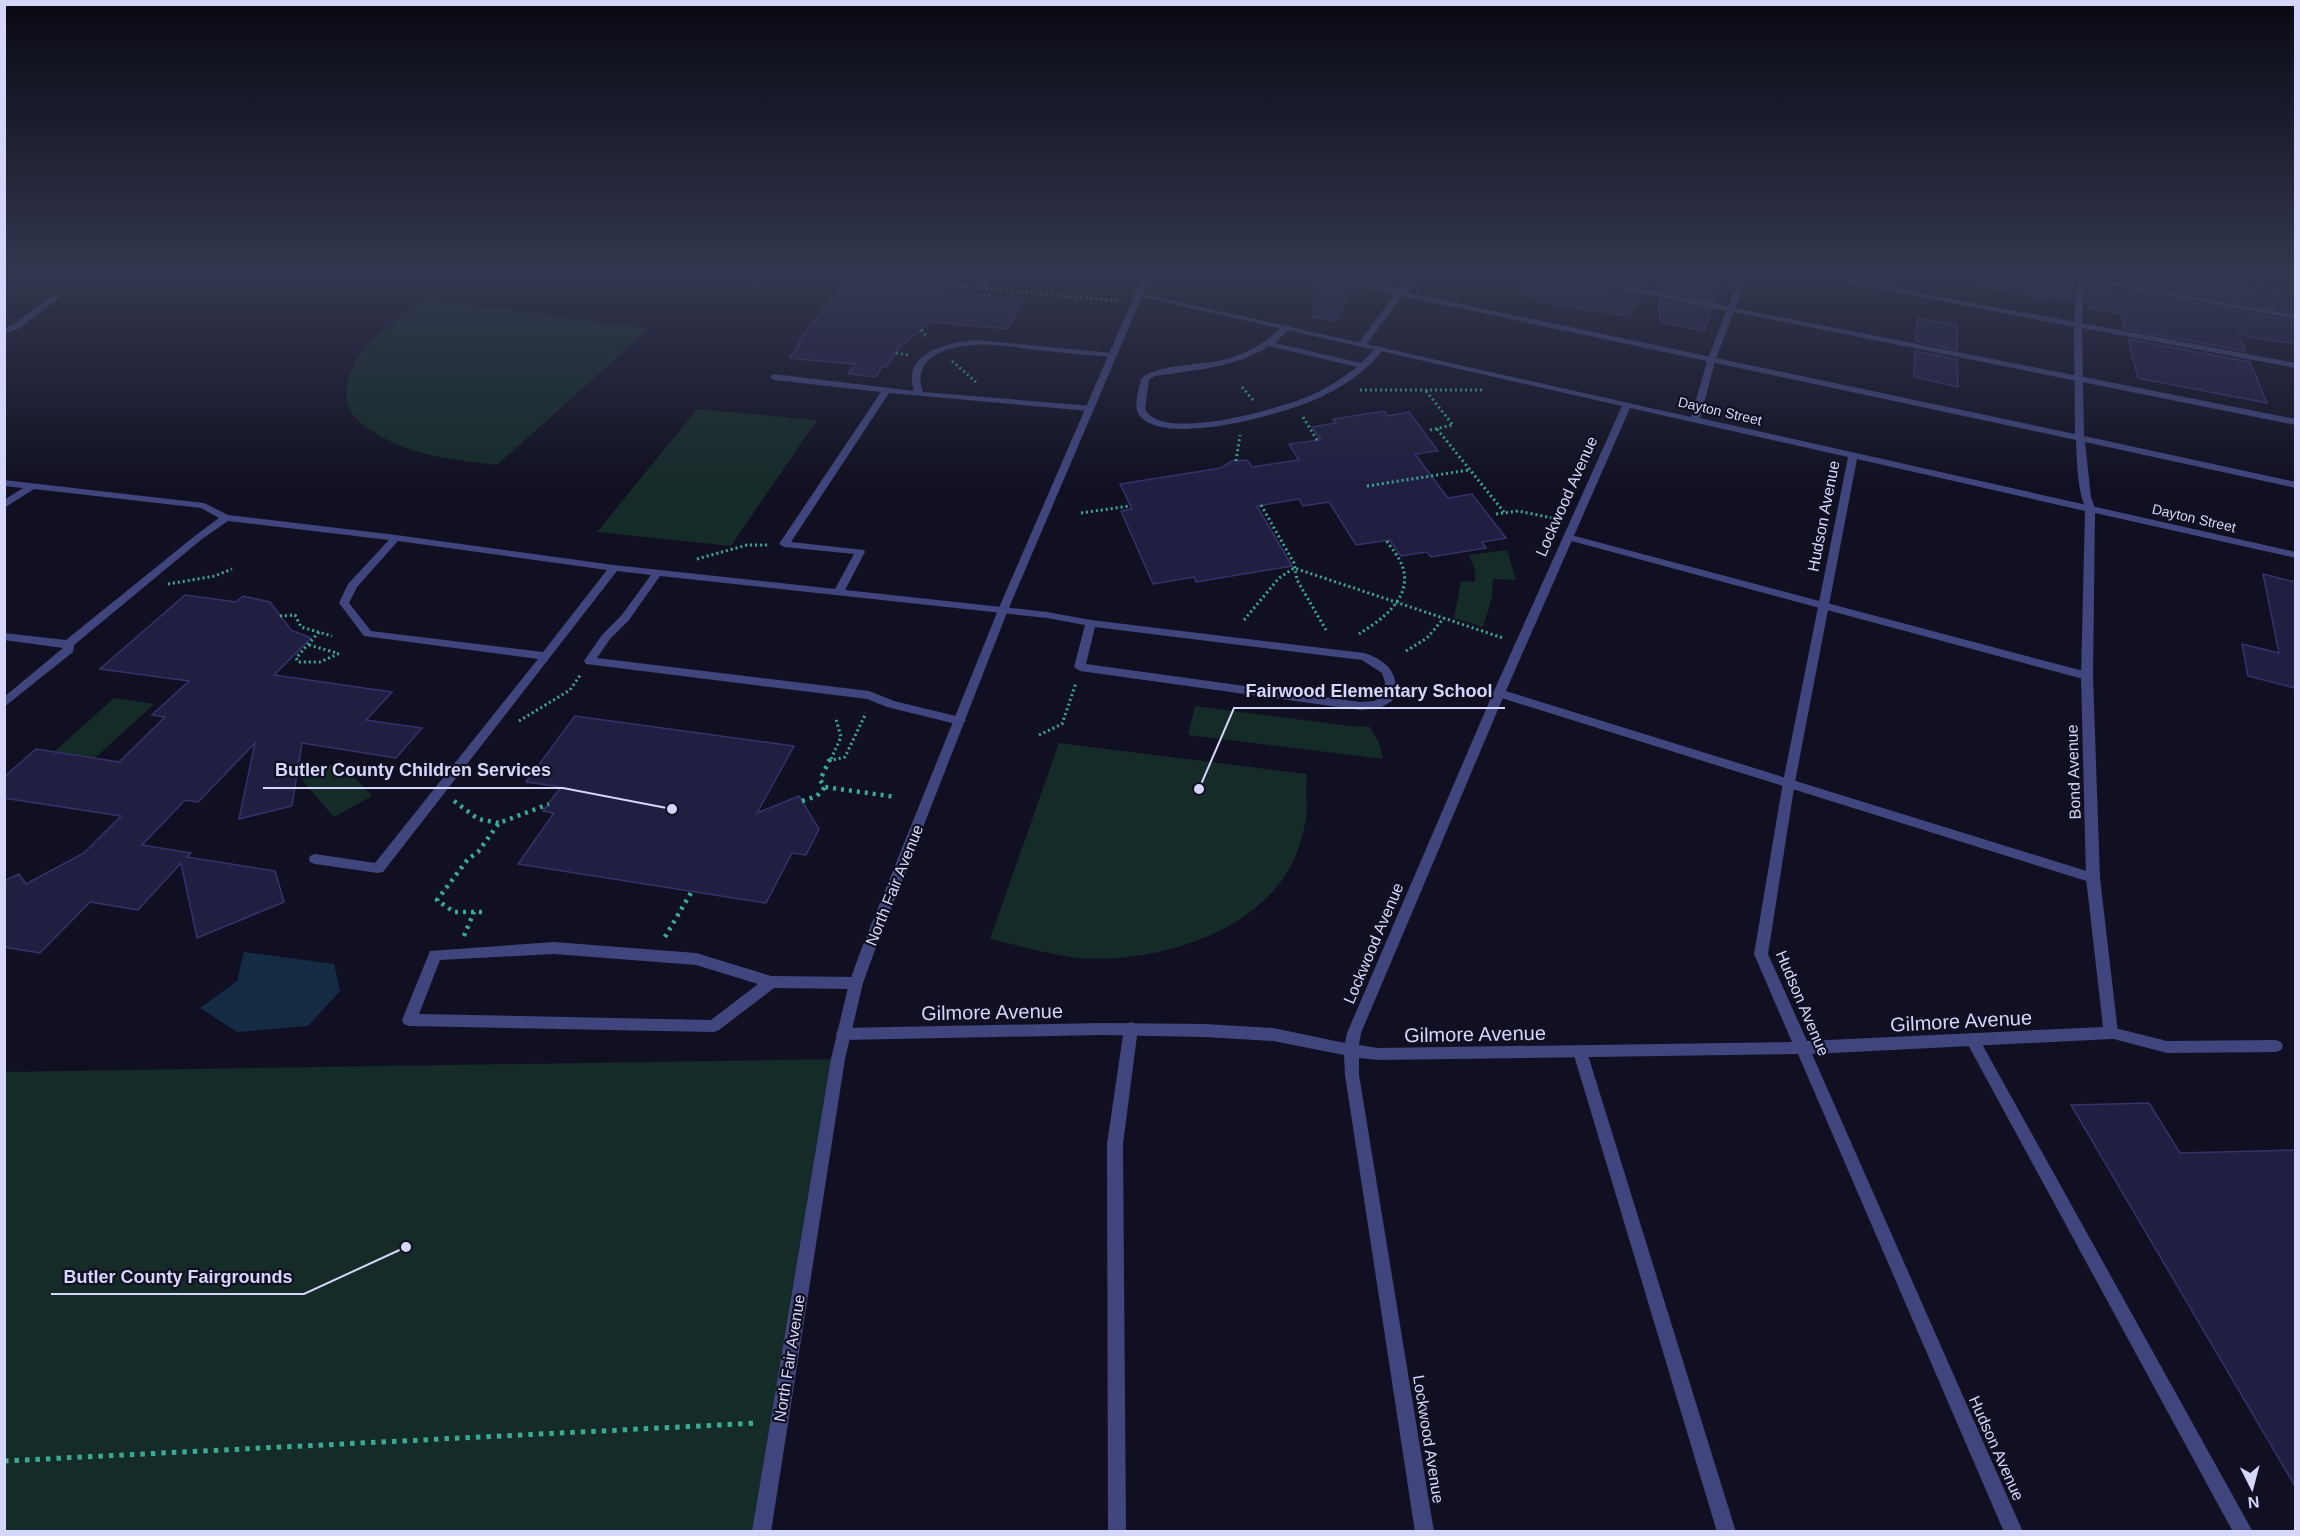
<svg xmlns="http://www.w3.org/2000/svg" width="2300" height="1536" font-family="Arial,sans-serif">
<style>
.green{fill:#142b27}
.water{fill:#132c44}
.building{fill:#201e41;stroke:#36326b;stroke-width:1.5}
.lines{fill:none;stroke-linecap:round;stroke-linejoin:round}
.path-far2{stroke:#3aaa94;stroke-width:3;stroke-dasharray:2 3;stroke-linecap:butt}
.path-far1{stroke:#3aaa94;stroke-width:4.5;stroke-dasharray:3 5;stroke-linecap:butt}
.path{stroke:#3aaa94;stroke-width:5;stroke-dasharray:4.5 6;stroke-linecap:butt}
.service{fill:#40467d;fill-rule:evenodd}
.minor{fill:#40467d;fill-rule:evenodd}
.tertiary{fill:#40467d;fill-rule:evenodd}
.labels{text-anchor:middle;stroke-width:4.5;stroke-linejoin:round;paint-order:stroke}
.far-street-label{font-size:14px;fill:#d5d6fb;stroke:#111022}
.street-label{font-size:16px;fill:#d5d6fb;stroke:#111022}
.near-street-label{font-size:20px;fill:#d5d6fb;stroke:#111022}
.leader{fill:none;stroke:#d5d6fb;stroke-width:2}
.callout-dot{fill:#d5d6fb;stroke:#111022;stroke-width:2}
.callout-label{font-size:18px;text-anchor:middle;font-weight:bold;fill:#d5d6fb;stroke:#111022;stroke-width:4.5;stroke-linejoin:round;paint-order:stroke}
</style>
<rect width="100%" height="100%" fill="#111022"/>
<g class="green">
<path d="M 428,300 L 650,328 L 497,465 C 462,460 423,458 390,441 C 377,435 349,419 347,402 C 341,354 393,321 428,300 Z"/>
<polygon points="697,409 817,420 731,546 597,532"/>
<polygon points="1507,550 1516,580 1493,579 1492,597 1483,627 1454,618 1461,581 1475,582 1475,570 1469,555"/>
<polygon points="114,698 154,704 95,758 54,752"/>
<polygon points="1195,706 1350,726 1370,727 1380,745 1383,759 1188,735"/>
<path d="M 1059,743 L 1307,774 C 1305,786 1307,797 1307,810 C 1306,823 1302,837 1298,850 C 1268,933 1150,967 1070,957 C 1043,953 1016,945 990,939 Z"/>
<polygon points="339,760 372,796 334,817 302,780"/>
<polygon points="838,1059 761,1531 5,1531 4,1072"/>
</g>
<polygon class="water" points="244,952 334,964 340,991 308,1026 237,1032 200,1008 237,981"/>
<g class="building">
<polygon points="900,273 958,273 946,292 1024,299 1007,329 932,322 900,346 886,367 882,367 876,377 848,374 855,364 789,358 801,342 798,342 844,283 890,287"/>
<polygon points="1527,273 1544,273 1641,295 1628,316 1539,302 1541,298 1519,295"/>
<polygon points="1576,273 1654,273 1645,287"/>
<polygon points="1657,273 1697,273 1697,275 1721,280 1714,301 1658,290"/>
<polygon points="1972,273 2040,273 2074,281 2073,300 2044,296 2044,299 1971,284"/>
<polygon points="2087,273 2179,273 2233,281 2234,285 2295,292 2295,313 2087,276"/>
<polygon points="1315,279 1351,286 1337,321 1313,317"/>
<polygon points="2087,283 2295,321 2295,344 2239,335 2245,351 2125,329 2121,314 2088,308 2089,302 2086,302"/>
<polygon points="1659,299 1711,310 1704,331 1660,322"/>
<polygon points="1917,318 1957,325 1957,350 1916,341"/>
<polygon points="2128,339 2250,362 2267,403 2138,378"/>
<polygon points="1915,351 1957,359 1958,387 1914,377"/>
<polygon points="1384,411 1388,416 1409,412 1438,451 1415,454 1444,493 1448,498 1472,494 1506,538 1482,542 1486,548 1431,557 1427,552 1401,556 1390,540 1356,545 1329,502 1303,506 1299,499 1257,506 1292,566 1196,582 1194,577 1153,584 1121,511 1132,509 1120,484 1221,468 1232,461 1247,460 1252,467 1299,460 1289,444 1321,440 1312,427 1336,423 1333,419"/>
<polygon points="2263,574 2295,582 2295,688 2248,676 2242,644 2279,653"/>
<polygon points="185,595 236,602 243,596 270,602 291,630 311,638 274,675 392,692 366,720 422,728 396,758 302,743 292,806 239,819 255,743 198,802 185,800 142,845 191,853 187,857 275,871 284,902 197,938 181,863 138,910 90,902 40,953 4,947 4,881 19,874 26,884 84,853 121,816 4,798 4,777 36,749 119,762 165,717 152,715 189,681 100,669"/>
<polygon points="575,716 794,746 757,813 799,796 819,829 806,855 792,853 766,903 518,864 554,813 543,811 561,787 526,782"/>
<polygon points="2149,1103 2180,1153 2295,1150 2295,1486 2071,1105"/>
</g>
<g class="lines">
<g class="path-far2">
<polyline points="744,273 759,285"/>
<polyline points="936,284 1118,301"/>
<polyline points="983,288 992,273"/>
<polyline points="989,295 993,289"/>
<polyline points="921,330 928,338"/>
<polyline points="896,353 909,355"/>
<polyline points="952,361 976,382"/>
<polyline points="1242,387 1253,400"/>
<polyline points="1360,390 1484,390"/>
<polyline points="1426,391 1453,425 1430,430"/>
<polyline points="1303,417 1317,440"/>
<polyline points="1437,429 1504,512"/>
<polyline points="1236,461 1240,435"/>
<polyline points="1367,486 1469,470"/>
<polyline points="1261,505 1294,563 1297,580 1326,630"/>
<polyline points="1081,513 1130,506"/>
<polyline points="1496,514 1518,511 1557,519"/>
<polyline points="697,559 747,545 769,545"/>
<polyline points="168,584 215,576 232,569"/>
<polyline points="280,616 295,615 301,627 332,636"/>
<polyline points="1244,620 1279,578 1294,568 1503,638"/>
<polyline points="319,632 296,658 298,662 320,662 340,653"/>
<path d="M 1359,634 C 1381,620 1412,599 1403,568 C 1400,558 1392,549 1386,540"/>
<polyline points="309,645 337,653"/>
<polyline points="1406,651 1427,638 1444,618"/>
<polyline points="519,721 570,690 581,674"/>
<polyline points="1039,735 1062,724 1076,683"/>
<polyline points="831,759 841,737 836,719"/>
<polyline points="829,761 845,757 866,713"/>
</g>
<g class="path-far1">
<polyline points="830,759 820,780 825,787 896,797"/>
<polyline points="454,801 478,819 499,823"/>
<polyline points="802,801 817,796 825,787"/>
<polyline points="482,912 454,912 437,900 468,859 478,852 499,823 549,804"/>
<polyline points="464,936 474,912"/>
<polyline points="665,937 692,891"/>
</g>
<polyline class="path" points="4,1461 759,1423"/>
<g class="service">
<path d="M 1301,273 L 1317,273 L 1398,290 L 1411,273 L 1418,273 L 1405,292 L 2075,434 L 2074,327 L 1799,273 L 1816,273 L 2074,322 L 2077,273 L 2085,273 L 2082,323 L 2296,363 L 2296,368 L 2082,328 L 2084,436 L 2296,482 L 2296,488 L 2085,442 L 2091,497 L 2095,508 L 2090,511 C 2077,505 2077,455 2076,440 L 1402,296 L 1365,346 L 1362,346 L 1358,344 L 1395,294 Z"/>
<polygon points="53,295 60,297 20,328 4,334 4,329 14,324"/>
<path d="M 1284,325 L 1291,327 L 1275,343 L 1361,363 L 1378,346 L 1385,348 C 1369,368 1349,383 1325,395 C 1293,412 1164,449 1139,415 C 1133,407 1139,389 1141,379 C 1156,364 1201,365 1223,360 C 1247,354 1266,343 1284,325 ZM 1269,346 L 1357,367 C 1344,377 1329,387 1314,394 C 1286,407 1162,444 1145,409 L 1149,380 L 1155,376 C 1193,370 1235,368 1269,346 Z"/>
<path d="M 976,340 L 1112,353 L 1116,355 L 1112,357 C 1087,355 1063,353 1038,350 C 1017,348 994,343 973,345 C 945,347 911,358 923,392 L 1092,406 L 1093,408 L 1089,411 L 889,393 L 791,542 L 864,550 L 865,552 L 845,590 L 1047,612 L 1091,620 L 1364,653 C 1387,660 1403,676 1392,701 L 1380,708 L 1360,710 L 1080,671 L 1074,667 L 1085,625 L 1047,618 L 660,576 L 629,620 L 610,639 L 597,658 L 869,691 L 894,701 L 964,718 L 966,721 L 960,725 L 887,707 L 867,699 L 586,664 L 584,661 L 602,635 L 621,616 L 651,575 L 617,571 L 383,872 L 378,873 L 315,864 L 310,862 L 309,859 L 310,856 L 315,854 L 375,863 L 538,659 L 364,636 L 339,603 L 348,584 L 389,540 L 228,521 L 202,539 L 74,645 L 73,652 L 4,707 L 4,697 L 63,648 L 4,640 L 4,633 L 66,640 L 196,535 L 219,518 L 201,508 L 34,489 L 4,508 L 4,500 L 23,488 L 4,486 L 4,480 L 204,503 L 228,515 L 396,535 L 614,565 L 835,589 L 854,554 L 784,547 L 779,544 L 881,392 L 774,380 L 770,377 L 774,374 L 914,391 C 901,352 947,343 976,340 ZM 398,541 L 607,570 L 543,652 L 371,631 L 349,603 L 357,587 ZM 1095,627 L 1362,660 L 1382,673 L 1385,682 L 1383,696 L 1374,701 L 1360,702 L 1086,664 Z"/>
<polygon points="1567,534 2087,672 2093,676 2087,680 1564,539 1564,535"/>
<polygon points="1499,689 2093,873 2098,874 2100,878 2098,882 2093,883 1495,696 1493,693 1495,690"/>
<path d="M 554,942 L 696,953 L 771,976 L 856,977 L 861,979 L 863,983 L 861,987 L 856,989 L 774,988 L 719,1030 L 714,1032 L 409,1026 L 404,1024 L 402,1020 L 430,951 ZM 554,954 L 696,965 L 758,984 L 711,1020 L 419,1014 L 440,960 Z"/>
<polygon points="1131,1022 1136,1024 1138,1028 1123,1144 1126,1532 1108,1532 1107,1144 1124,1028 1126,1024"/>
<polygon points="2111,1027 2167,1041 2276,1040 2281,1042 2283,1046 2281,1050 2276,1052 2167,1053 2106,1037 2104,1033 2106,1029"/>
<polygon points="1972,1033 1977,1035 2253,1532 2233,1532 1967,1043 1965,1039 1967,1035"/>
<polygon points="1580,1046 1585,1047 1587,1052 1736,1532 1717,1532 1573,1052 1575,1047"/>
</g>
<g class="minor">
<path d="M 1546,273 L 1562,273 L 1728,306 L 1741,273 L 1749,273 L 1735,308 L 2296,419 L 2296,425 L 1734,312 L 1716,358 L 1700,418 L 2296,552 L 2296,558 L 2095,513 L 2093,676 L 2100,878 L 2118,1033 L 2116,1037 L 2111,1039 L 1812,1054 L 2023,1532 L 2004,1532 L 1798,1054 L 1378,1060 L 1359,1058 L 1359,1075 L 1434,1532 L 1415,1532 L 1345,1075 L 1344,1055 L 1273,1041 L 1205,1037 L 1102,1035 L 843,1040 L 838,1038 L 836,1034 L 838,1030 L 843,1028 L 1102,1023 L 1205,1024 L 1273,1028 L 1345,1043 L 1347,1033 L 1493,693 L 1622,406 L 1134,295 L 1138,293 L 1691,417 L 1708,358 L 1726,311 ZM 1630,408 L 1848,457 L 1783,782 L 1754,954 L 1792,1042 L 1378,1048 L 1359,1045 L 1361,1033 L 1505,693 ZM 1857,459 L 2085,511 L 2081,676 L 2086,878 L 2103,1027 L 1807,1041 L 1768,954 L 1795,782 Z"/>
<polygon points="2042,273 2060,273 2296,315 2296,319"/>
</g>
<polygon class="tertiary" points="1144,273 1152,273 1008,610 875,950 863,983 845,1059 771,1532 752,1532 831,1059 849,983 861,950 998,610"/>
</g>
<linearGradient id="sky" x2="0" y2="1"><stop stop-color="#090913"/><stop offset="0.56" stop-color="#32374f"/><stop offset="1" stop-color="#32374f" stop-opacity="0"/></linearGradient>
<rect width="2300" height="488" fill="url(#sky)"/>
<g class="labels">
<g class="far-street-label">
<text transform="translate(1720 411) rotate(13)" y="5">Dayton Street</text>
<text transform="translate(2194 518) rotate(13)" y="5">Dayton Street</text>
</g>
<g class="street-label">
<text transform="translate(1566 496) rotate(-66)" y="6">Lockwood Avenue</text>
<text transform="translate(1823 516) rotate(-79)" y="6">Hudson Avenue</text>
<text transform="translate(2073 772) rotate(-92)" y="6">Bond Avenue</text>
<text transform="translate(894 885) rotate(-68)" y="6">North Fair Avenue</text>
<text transform="translate(1373 943) rotate(-67)" y="6">Lockwood Avenue</text>
<text transform="translate(1803 1003) rotate(67)" y="6">Hudson Avenue</text>
<text transform="translate(789 1358) rotate(-81)" y="6">North Fair Avenue</text>
<text transform="translate(1429 1439) rotate(81)" y="6">Lockwood Avenue</text>
<text transform="translate(1997 1448) rotate(66)" y="6">Hudson Avenue</text>
</g>
<g class="near-street-label">
<text transform="translate(992 1012) rotate(-1)" y="7">Gilmore Avenue</text>
<text transform="translate(1961 1021) rotate(-3)" y="7">Gilmore Avenue</text>
<text transform="translate(1475 1034) rotate(-1)" y="7">Gilmore Avenue</text>
</g>
</g>
<path class="leader" d="M1199 789L1234 708H1505M672 809L563 788H263M406 1247L304 1294H51"/>
<g class="callout-dot">
<circle cx="1199" cy="789" r="6"/>
<circle cx="672" cy="809" r="6"/>
<circle cx="406" cy="1247" r="6"/>
</g>
<g class="callout-label">
<text x="1369" y="697">Fairwood Elementary School</text>
<text x="413" y="776">Butler County Children Services</text>
<text x="178" y="1283">Butler County Fairgrounds</text>
</g>
<rect width="2300" height="1536" fill="none" stroke="#d5d6fb" stroke-width="12"/>
<g transform="translate(2252 1488) rotate(174)" stroke="#111022" stroke-width="4.5" paint-order="stroke">
<path d="M0-4.5L10 22L0 15L-10 22Z" fill="#d5d6fb"/>
<text y="-9" font-size="16" font-weight="bold" text-anchor="middle" fill="#d5d6fb">N</text>
</g>
</svg>
